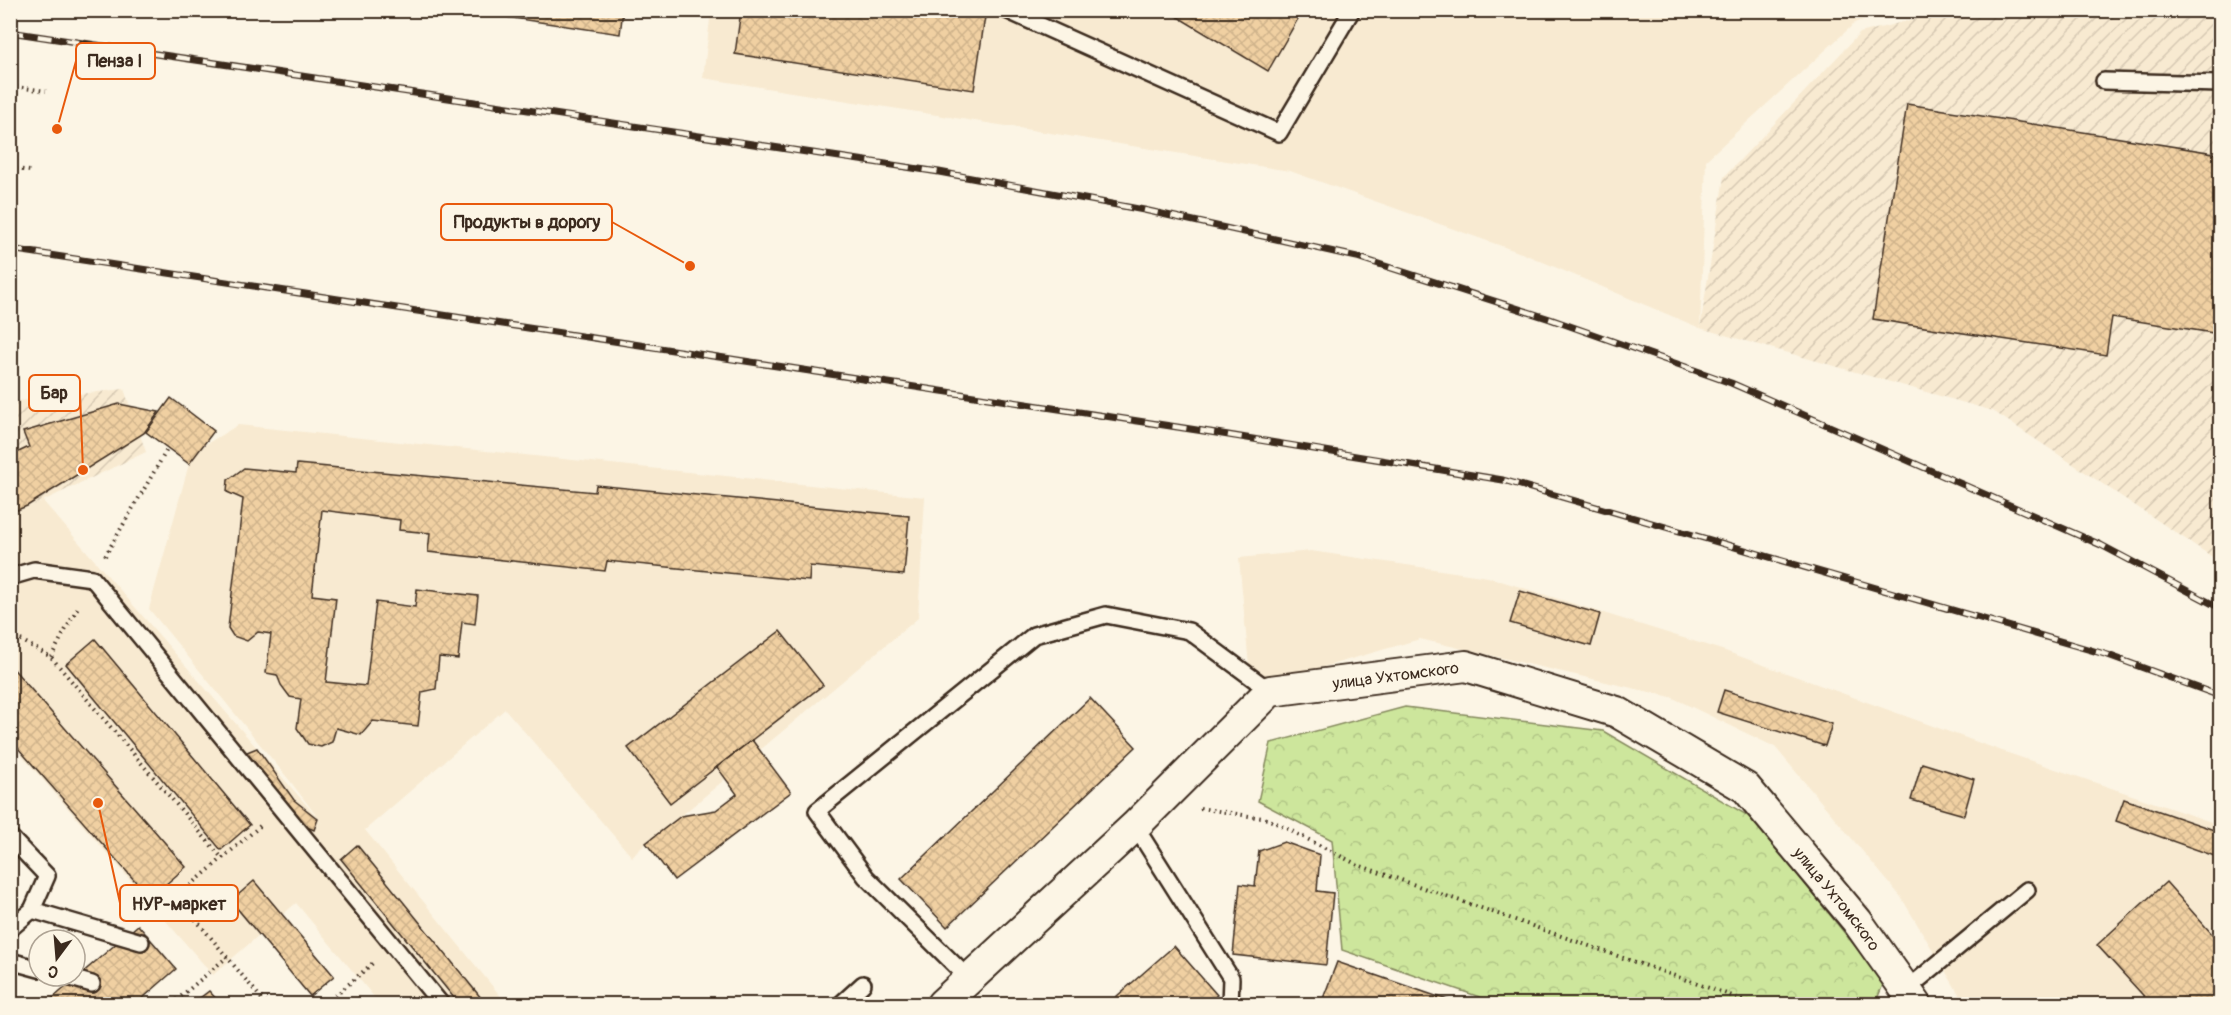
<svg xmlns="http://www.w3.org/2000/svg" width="2231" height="1015" font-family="Pangolin,sans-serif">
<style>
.built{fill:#f8ead1}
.industrial{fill:url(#industrial-furrows)}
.forest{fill:url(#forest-crowns);stroke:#84885d;stroke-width:1.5}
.building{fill:url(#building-cross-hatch);stroke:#3b2a1e;stroke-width:1.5}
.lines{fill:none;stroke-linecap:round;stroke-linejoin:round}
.service-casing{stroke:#3b2a1e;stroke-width:20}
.minor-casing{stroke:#3b2a1e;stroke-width:34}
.path{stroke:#3b2a1e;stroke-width:4;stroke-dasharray:1.5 4.5;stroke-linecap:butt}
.service{stroke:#fcf5e5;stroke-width:15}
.minor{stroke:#fcf5e5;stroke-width:30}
.rail-casing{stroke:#3b2a1e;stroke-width:7}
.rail{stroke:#fcf5e5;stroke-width:4.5;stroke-dasharray:14;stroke-linecap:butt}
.labels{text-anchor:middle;stroke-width:6;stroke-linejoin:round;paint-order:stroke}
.street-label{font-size:16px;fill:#3b2a1e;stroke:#fcf5e5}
.leader{fill:none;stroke:#e8590c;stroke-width:2}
.callout-dot{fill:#e8590c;stroke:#fcf5e5;stroke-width:2}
.callout{fill:#fcf5e5;stroke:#e8590c;stroke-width:2}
.callout-label{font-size:18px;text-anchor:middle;font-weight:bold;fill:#3b2a1e}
</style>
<defs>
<pattern id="industrial-furrows" width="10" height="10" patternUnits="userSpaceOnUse" patternTransform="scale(1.5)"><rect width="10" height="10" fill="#f8ead1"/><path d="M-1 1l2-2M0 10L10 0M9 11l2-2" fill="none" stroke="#d6c9b3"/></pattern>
<pattern id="forest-crowns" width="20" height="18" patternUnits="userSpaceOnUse" patternTransform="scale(1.5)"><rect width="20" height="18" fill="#cde69c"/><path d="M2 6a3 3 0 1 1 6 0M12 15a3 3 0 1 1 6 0" fill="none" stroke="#b1c586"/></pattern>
<pattern id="building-cross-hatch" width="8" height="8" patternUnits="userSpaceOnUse" patternTransform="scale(1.5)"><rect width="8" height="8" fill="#f0d0a2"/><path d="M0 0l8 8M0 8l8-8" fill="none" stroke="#cfb38b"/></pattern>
</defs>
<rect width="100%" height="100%" fill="#fcf5e5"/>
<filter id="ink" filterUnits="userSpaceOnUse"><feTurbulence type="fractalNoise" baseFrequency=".0167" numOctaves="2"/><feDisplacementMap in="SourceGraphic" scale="12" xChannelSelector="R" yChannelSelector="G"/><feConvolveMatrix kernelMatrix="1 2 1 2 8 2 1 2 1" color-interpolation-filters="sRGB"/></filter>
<g filter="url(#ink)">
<g class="built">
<polygon points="711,11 1895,11 1856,22 1706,160 1700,328 1524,254 1290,171 703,78"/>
<polygon points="238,425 925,497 918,618 681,816 646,843 632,857 505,709 365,830 507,1004 380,1004 296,903 213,975 11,743 10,516 43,501 322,823 290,781 149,609 189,464 203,446"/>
<polygon points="1311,551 1488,577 1725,651 2002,751 2220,825 2220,1004 1965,1004 1901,897 1775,747 1671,697 1420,639 1251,688 1239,558"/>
</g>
<g class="industrial">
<polygon points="1946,11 2220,11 2220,562 1993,411 1700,328 1724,177 1860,33"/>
<polygon points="124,389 146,452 11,516 10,402"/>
</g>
<polygon class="forest" points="1405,707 1603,731 1752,818 1884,982 1875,1004 1500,1004 1342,950 1332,840 1258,801 1271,743"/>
<g class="building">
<polygon points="459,10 623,10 620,34"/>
<polygon points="741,10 986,10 974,90 735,54"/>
<polygon points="1166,10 1303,10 1268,71"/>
<polygon points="1907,104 2220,154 2220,334 2112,317 2106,355 1873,319"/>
<polygon points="171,398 214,431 189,464 146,432"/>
<polygon points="119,404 159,412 144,433 27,506 10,513 10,456 29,447 23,432"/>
<polygon points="297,464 595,492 596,485 909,516 904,575 810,566 809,581 607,561 605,571 428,552 430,533 399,530 400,520 322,510 312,595 336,598 326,682 366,686 376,602 415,607 417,589 478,596 475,624 462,622 458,659 439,657 436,689 422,692 418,726 373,721 361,735 336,728 332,742 321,747 308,744 297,728 301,699 290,697 281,685 277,675 266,673 271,634 258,632 247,641 233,636 228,628 243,499 227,492 228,480 244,468 296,473"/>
<polygon points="1520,591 1600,614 1591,646 1510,623"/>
<polygon points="780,631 823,685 670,803 628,748"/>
<polygon points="95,639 250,825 221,850 66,664"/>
<polygon points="10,665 186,867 150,898 10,739"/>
<polygon points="1724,690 1832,724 1825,746 1717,712"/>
<polygon points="1090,698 1136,747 947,927 901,879"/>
<polygon points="752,740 791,792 674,880 646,843 681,816 716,810 737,794 717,767"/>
<polygon points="257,748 294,800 318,819 314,830 295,822 242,754"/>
<polygon points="1922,763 1974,779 1964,815 1911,800"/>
<polygon points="2124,799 2220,832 2220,858 2116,821"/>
<polygon points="1284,842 1320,855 1317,891 1333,893 1326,965 1233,955 1240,884 1255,886 1259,851"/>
<polygon points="357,845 486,1004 459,1004 341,859"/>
<polygon points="254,881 334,976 310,996 231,901"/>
<polygon points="2166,882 2220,943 2220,1004 2151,1004 2097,945"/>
<polygon points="138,925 176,969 136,1004 46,1004"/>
<polygon points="1174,946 1217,995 1206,1004 1108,1004"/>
<polygon points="1337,962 1459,1004 1321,1004"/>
<polygon points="209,991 221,1004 192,1004"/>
</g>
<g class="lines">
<defs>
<g id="service">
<polyline points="1006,10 1279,133 1352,10"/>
<polyline points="2104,81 2220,84"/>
<polyline points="10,577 34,570 92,578 441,1004"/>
<polyline points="1135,826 1231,978 1230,1004"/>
<polyline points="10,837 47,876 32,910 10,929"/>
<polyline points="32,910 141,942"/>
<polyline points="10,961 39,969"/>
<polyline points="64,976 92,984"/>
<polyline points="969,979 866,877 817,811 1034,635 1106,615 1189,631 1270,691"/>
<polyline points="1906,990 2027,890"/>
<polyline points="841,1004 863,984"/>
</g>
<g id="minor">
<path id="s1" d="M 942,1004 L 1135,826 L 1270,691 L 1466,666 L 1617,712 L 1746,788 L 1857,921 L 1916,1004"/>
</g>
</defs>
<use href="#service" class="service-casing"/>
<use href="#minor" class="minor-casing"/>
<g class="path">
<polyline points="10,86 46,91"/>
<polyline points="10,168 30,171"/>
<polyline points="105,556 168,448"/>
<polyline points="10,634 51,657 222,858"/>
<polyline points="51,657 79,605"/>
<polyline points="1200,808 1268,819 1358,865 1755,1004"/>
<polyline points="260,826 177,897 266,1004"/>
<polyline points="172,1004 227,957"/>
<polyline points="326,1004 374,962"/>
</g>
<use href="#service" class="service"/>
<use href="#minor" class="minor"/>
<defs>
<g id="rail">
<polyline points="10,32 939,172 1144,210 1357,257 1550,319 1731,383 2101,545 2220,608"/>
<polyline points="10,249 1210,432 1503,480 2108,655 2220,696"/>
</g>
</defs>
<use href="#rail" class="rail-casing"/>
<use href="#rail" class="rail"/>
</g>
</g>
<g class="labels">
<g class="street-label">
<text dy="6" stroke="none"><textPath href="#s1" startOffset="580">улица Ухтомского</textPath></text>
<text dy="6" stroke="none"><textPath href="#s1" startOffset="1102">улица Ухтомского</textPath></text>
</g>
</g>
<path class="leader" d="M57 129L76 61M690 266L612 222M83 470L80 393M98 803L120 903"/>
<g class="callout-dot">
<circle cx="57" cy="129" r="6"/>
<circle cx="690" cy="266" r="6"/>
<circle cx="83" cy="470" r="6"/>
<circle cx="98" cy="803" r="6"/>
</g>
<g class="callout">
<rect x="76" y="43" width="79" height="36" rx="6"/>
<rect x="441" y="204" width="171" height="36" rx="6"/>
<rect x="29" y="375" width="51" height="36" rx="6"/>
<rect x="120" y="885" width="118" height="36" rx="6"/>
</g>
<g class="callout-label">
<text x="115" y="67">Пенза I</text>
<text x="527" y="228">Продукты в дорогу</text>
<text x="54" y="399">Бар</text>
<text x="179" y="910">НУР-маркет</text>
</g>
<rect width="2231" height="1015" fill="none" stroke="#fcf5e5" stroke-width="36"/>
<rect x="18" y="18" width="2195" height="979" fill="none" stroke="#3b2a1e" stroke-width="2" filter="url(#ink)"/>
<g transform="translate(57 958) rotate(196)"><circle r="28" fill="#fcf5e5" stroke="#afa495" stroke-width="1.5"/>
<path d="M0-4.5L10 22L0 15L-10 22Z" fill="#3b2a1e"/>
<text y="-9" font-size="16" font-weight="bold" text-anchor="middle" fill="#3b2a1e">С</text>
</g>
</svg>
